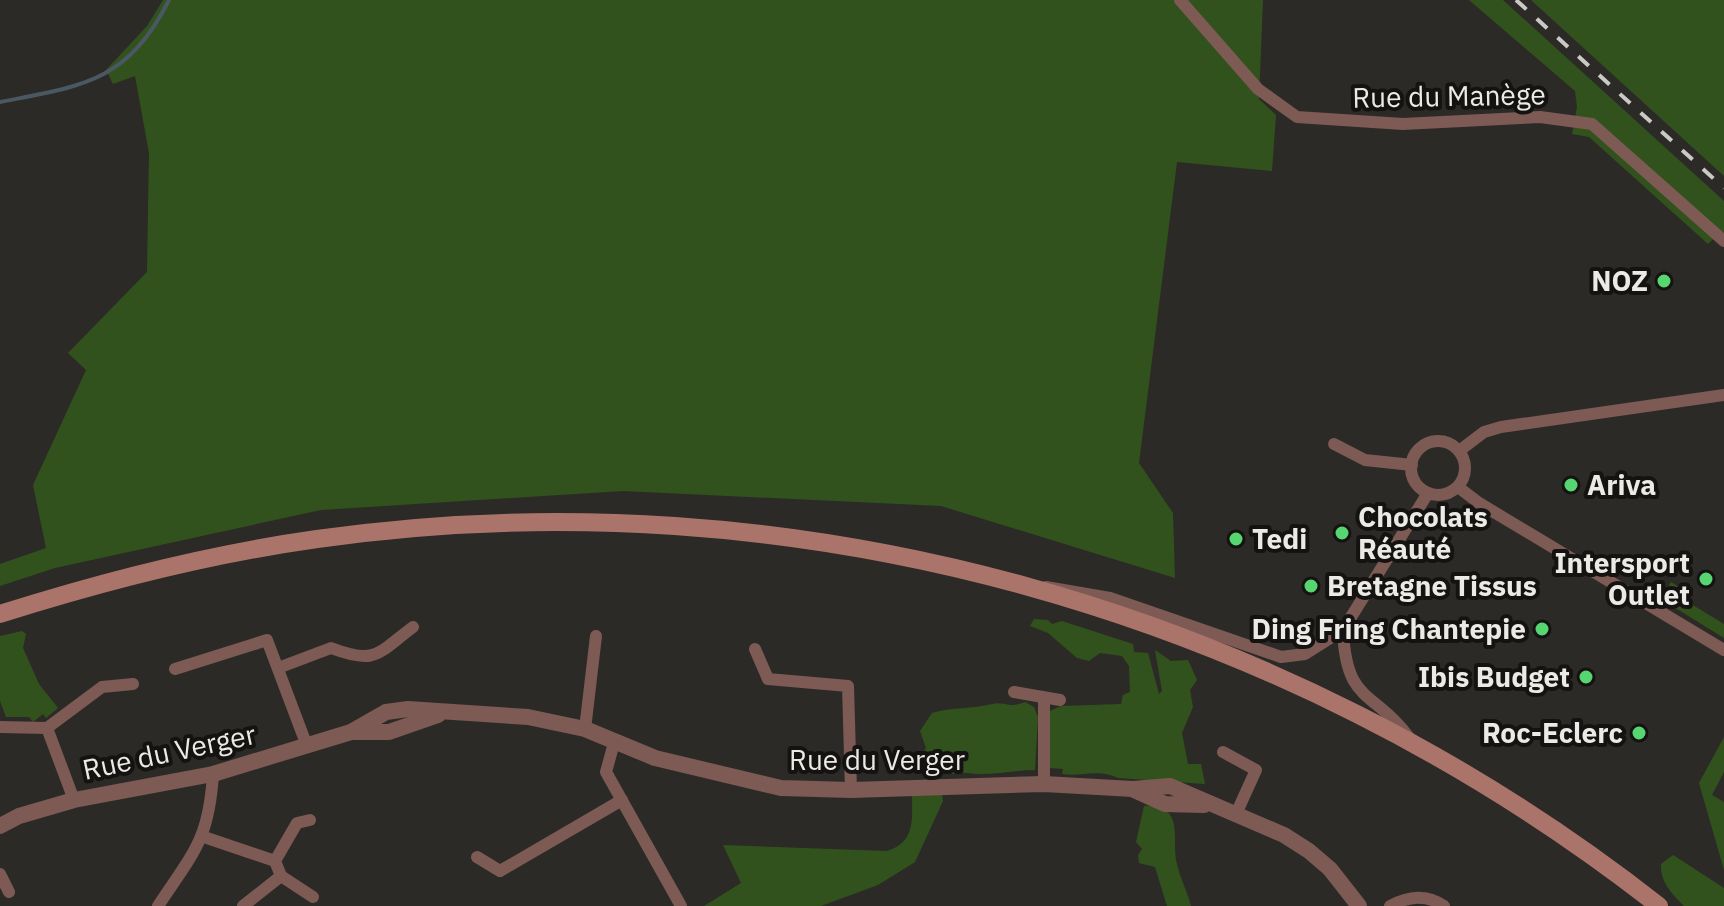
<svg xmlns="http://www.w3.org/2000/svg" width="1724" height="906" font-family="'IBM Plex Sans',sans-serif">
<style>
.green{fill:#32521d}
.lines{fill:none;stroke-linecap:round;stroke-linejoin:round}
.stream{stroke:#495862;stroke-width:4}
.minor{stroke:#7d5a54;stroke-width:12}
.tertiary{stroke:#7d5a54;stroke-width:16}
.secondary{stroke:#ab746b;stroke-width:18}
.rail{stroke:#cac9c6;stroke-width:4;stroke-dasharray:14 14;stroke-linecap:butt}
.poi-dot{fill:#57d570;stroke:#141311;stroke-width:3}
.labels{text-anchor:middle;stroke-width:8;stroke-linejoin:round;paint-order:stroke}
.street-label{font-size:28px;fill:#ebeae7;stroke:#141311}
.poi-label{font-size:28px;font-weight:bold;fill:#ebeae7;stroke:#141311;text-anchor:end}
</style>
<rect width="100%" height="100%" fill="#2c2a26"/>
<g class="green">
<polygon points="163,0 1263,0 1259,99 1276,115 1272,171 1177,162 1139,463 1173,513 1175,578 941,506 623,491 321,510 55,568 0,586 0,564 46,548 33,485 86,370 68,353 147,272 149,153 135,76 113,84 106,70 147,26"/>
<polygon points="1469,0 1503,0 1724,201 1724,233 1721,231 1708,244 1589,137 1572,134 1577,107 1575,91"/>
<polygon points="1531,0 1724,0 1724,176"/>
<polygon points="1671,582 1682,589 1678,596 1724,624 1724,638 1661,599"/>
<path d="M 1034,619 L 1048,620 L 1052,624 L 1062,621 L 1133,644 L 1134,652 L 1148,653 L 1159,694 L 1162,691 L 1155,650 L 1171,661 L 1188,660 L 1197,680 L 1190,690 L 1193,707 L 1182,733 L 1188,764 L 1201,764 L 1205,784 L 1118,778 C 1098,768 1082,777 1062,774 L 1063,769 L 1049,768 L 1050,711 L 1061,706 L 1121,704 L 1123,695 L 1130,692 L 1129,666 L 1122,656 L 1100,653 L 1089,661 L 1077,658 L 1048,633 L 1030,626 Z"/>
<polygon points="22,631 26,634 23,648 39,684 58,708 46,718 43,714 33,722 29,717 6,717 0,701 0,636"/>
<path d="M 1025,702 L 1034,707 L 1038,717 L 1035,770 C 1017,770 999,774 981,774 C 970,774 965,771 954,774 L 945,771 L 931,776 L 914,766 L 926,748 L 920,731 L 932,713 C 952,707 973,709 992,704 C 1004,701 1009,709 1025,702 Z"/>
<polygon points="1724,737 1724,772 1712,795 1724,802 1724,870 1699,783"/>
<path d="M 912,794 L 942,795 L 943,801 L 915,862 L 878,885 L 821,906 L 704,906 L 741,883 L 723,845 L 887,851 C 916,842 912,819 912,794 Z"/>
<path d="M 1144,806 C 1186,803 1171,841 1177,864 C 1180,878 1188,893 1191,906 L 1167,906 L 1155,867 L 1139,863 L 1138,855 L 1142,849 L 1136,842 Z"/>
<path d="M 1673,855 L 1724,888 L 1724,906 L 1684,906 C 1672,894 1660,882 1661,864 Z"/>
</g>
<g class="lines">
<path class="stream" d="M 0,102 C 82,86 127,83 169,0"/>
<g class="minor">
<polyline points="1180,0 1258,89 1297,117 1403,124 1540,117 1592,124 1724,241"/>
<circle cx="1438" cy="468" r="27"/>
<polyline points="1334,444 1365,460 1412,465"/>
<polyline points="1459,451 1484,432 1501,427 1724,395"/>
<polyline points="1458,487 1479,503 1724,650"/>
<polyline points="1046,587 1110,598 1281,657 1305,654 1343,630 1428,493"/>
<path d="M 1343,630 C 1346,705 1374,689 1411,740"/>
<polyline points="755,649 768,679 848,686 851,790"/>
<path d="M 278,668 L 331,648 C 376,665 377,654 413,627"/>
<polyline points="175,669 267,640 307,746"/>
<polyline points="1014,692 1060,700"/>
<polyline points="0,727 47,728 74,800"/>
<polyline points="47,728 102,687 133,684"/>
<polyline points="585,729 596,636"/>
<polyline points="614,743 606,772 681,906"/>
<polyline points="1223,752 1256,770 1236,814"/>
<polyline points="1044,784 1044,699"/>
<polyline points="204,837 275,861"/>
<polyline points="477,857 500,871 622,800"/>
<polyline points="0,874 9,892"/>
<polyline points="281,876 313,897"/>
<path d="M 158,906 C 193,853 209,840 213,774"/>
<polyline points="243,906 281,876 275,861 297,823 310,820"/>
<path d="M 1390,906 C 1409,896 1426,894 1444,906"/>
</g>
<g class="tertiary">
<polyline points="353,732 389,732 438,715"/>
<polyline points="1134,790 1165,804 1204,805"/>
<polyline points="0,826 19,816 74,800 213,774 351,732 386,712 408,709 528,717 585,729 655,758 781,788 851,790 1044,784 1133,789 1170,786 1284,835 1309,851 1330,869 1359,906"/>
</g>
<path class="secondary" d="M 0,614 C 104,581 210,554 317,539 C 794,471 1282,610 1659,906"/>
<polyline class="rail" points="1516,0 1724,188"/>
</g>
<g class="poi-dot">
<circle cx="1664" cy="281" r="8"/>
<circle cx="1571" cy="485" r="8"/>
<circle cx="1342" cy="533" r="8"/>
<circle cx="1236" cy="539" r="8"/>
<circle cx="1706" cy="579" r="8"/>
<circle cx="1311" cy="586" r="8"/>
<circle cx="1542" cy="629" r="8"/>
<circle cx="1586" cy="677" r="8"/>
<circle cx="1639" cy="733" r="8"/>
</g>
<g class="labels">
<g class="street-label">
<text transform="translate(1449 96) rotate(-1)" y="10">Rue du Manège</text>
<text transform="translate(169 752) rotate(-12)" y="10">Rue du Verger</text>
<text x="877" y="770">Rue du Verger</text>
</g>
<g class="poi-label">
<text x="1648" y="291">NOZ</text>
<text x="1587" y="495" text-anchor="start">Ariva</text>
<text x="1358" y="527" text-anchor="start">Chocolats<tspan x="1358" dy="32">Réauté</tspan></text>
<text x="1252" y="549" text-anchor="start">Tedi</text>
<text x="1690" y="573">Intersport<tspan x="1690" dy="32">Outlet</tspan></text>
<text x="1327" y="596" text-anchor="start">Bretagne Tissus</text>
<text x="1526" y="639">Ding Fring Chantepie</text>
<text x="1570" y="687">Ibis Budget</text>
<text x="1623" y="743">Roc-Eclerc</text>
</g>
</g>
</svg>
